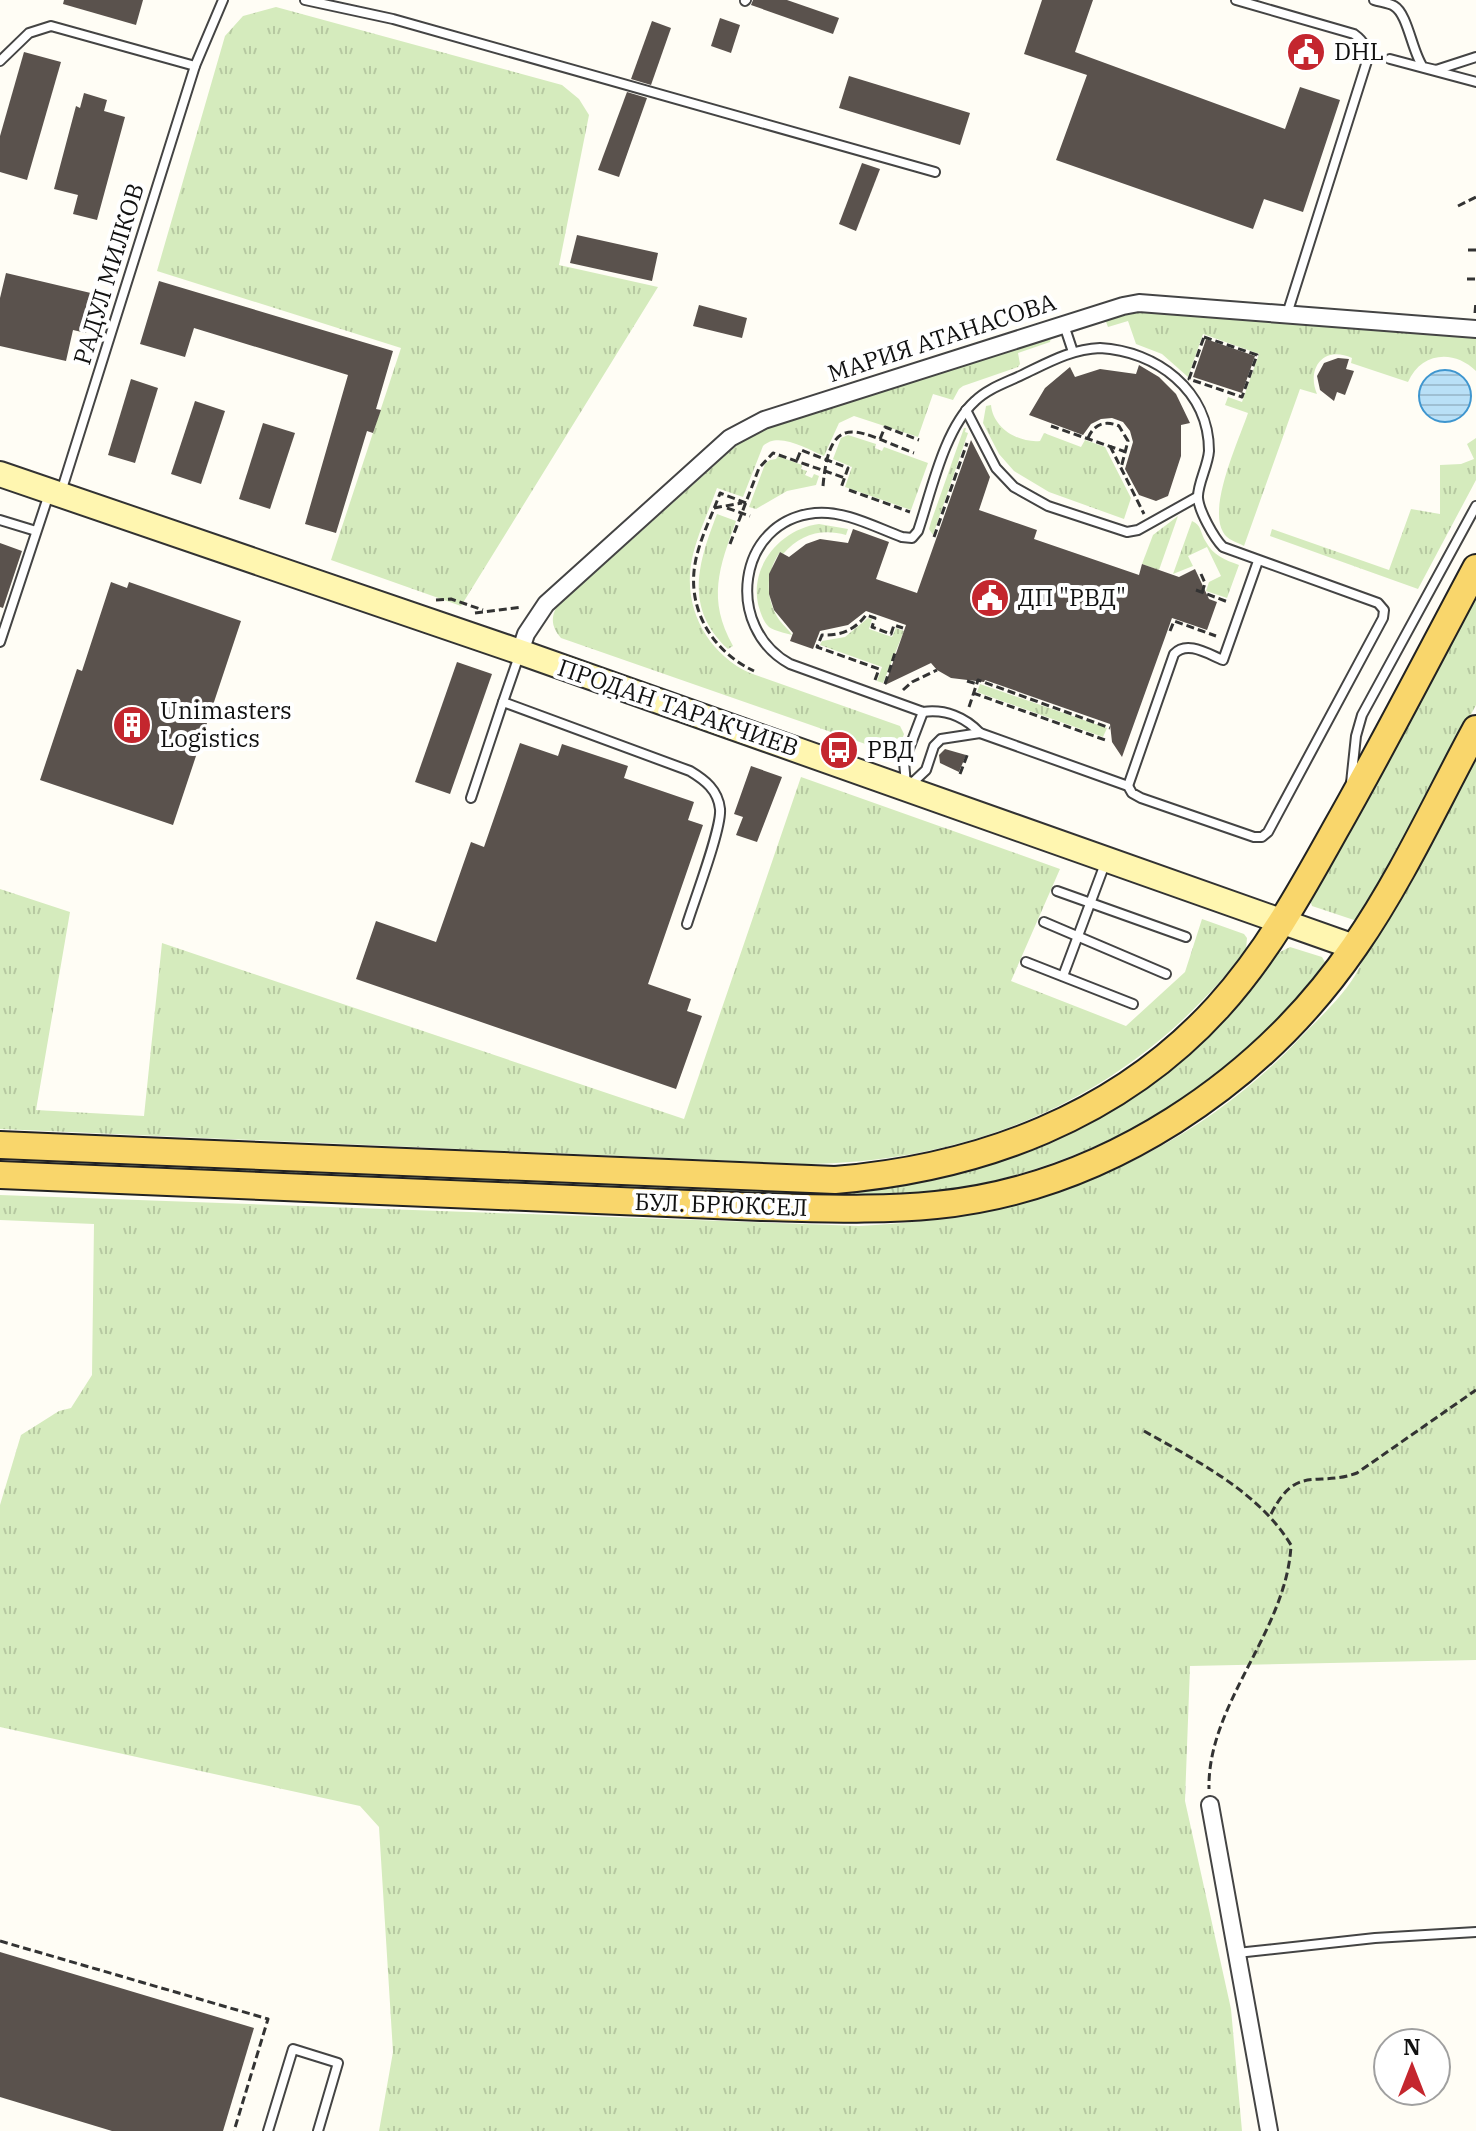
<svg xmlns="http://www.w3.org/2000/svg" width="1476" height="2131" font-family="'IBM Plex Serif',serif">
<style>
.grass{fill:url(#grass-tufts)}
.water{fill:url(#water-rules);stroke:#3f96cf;stroke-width:2}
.building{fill:#5a524d}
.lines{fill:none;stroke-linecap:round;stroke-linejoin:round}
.lane-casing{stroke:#444;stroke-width:12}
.street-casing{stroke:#444;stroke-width:20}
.secondary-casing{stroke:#333;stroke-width:28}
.primary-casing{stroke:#222;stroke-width:30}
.path{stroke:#333;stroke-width:3;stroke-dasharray:8 4;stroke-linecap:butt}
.lane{stroke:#fff;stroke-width:8}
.street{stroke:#fff;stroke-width:16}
.secondary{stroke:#fff6b0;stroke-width:24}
.primary{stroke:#f9d66b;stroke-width:26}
.labels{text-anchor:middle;stroke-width:8;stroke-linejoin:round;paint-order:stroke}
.poi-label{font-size:24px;fill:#111;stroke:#fff;text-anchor:start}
.street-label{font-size:24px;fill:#111;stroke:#fff}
</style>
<defs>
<pattern id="grass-tufts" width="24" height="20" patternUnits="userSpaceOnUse" patternTransform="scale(2)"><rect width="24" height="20" fill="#d5ebbd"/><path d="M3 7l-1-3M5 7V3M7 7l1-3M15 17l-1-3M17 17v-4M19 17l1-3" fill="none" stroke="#b6c8a1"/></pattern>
<pattern id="water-rules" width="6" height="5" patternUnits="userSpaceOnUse" patternTransform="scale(2)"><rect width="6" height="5" fill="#b9e0f7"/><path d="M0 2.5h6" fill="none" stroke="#9ebfd3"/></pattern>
</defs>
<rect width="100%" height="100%" fill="#fffdf5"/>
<g class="grass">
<polygon points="276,7 562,85 579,99 589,115 559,265 658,287 461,606 331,560 401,348 157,271 225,36 243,16"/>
<path d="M 1155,311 L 1476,337 L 1476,371 C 1454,349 1421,352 1408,382 L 1351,363 L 1352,358 C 1324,345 1306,368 1317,394 L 1300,389 L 1244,546 C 1237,542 1227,540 1223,532 C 1208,506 1239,440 1248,413 L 1225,405 L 1228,397 L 1242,402 L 1259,354 L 1203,334 L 1188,377 L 1162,354 L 1136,344 L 1128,321 L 1108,327 L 1105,319 L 1124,313 Z"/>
<path d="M 1051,336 L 1050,342 L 1018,353 L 1020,364 L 1018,367 L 963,386 L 959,389 L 953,400 L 933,394 L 918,437 L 854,416 L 839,423 L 824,456 C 807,449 778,431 763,446 L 743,497 L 717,488 C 709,511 697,535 692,559 C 682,607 707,653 750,673 L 900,726 L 904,734 L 897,755 L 561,638 C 553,629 550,620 556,608 L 745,438 L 770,426 Z"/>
<path d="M 991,405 C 993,428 1018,443 1040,441 L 1044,433 L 1081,447 L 1085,440 L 1105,447 L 1131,498 L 1124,519 L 1049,492 L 1014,471 L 999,454 L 983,423 L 986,406 Z"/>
<polygon points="964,428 966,428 965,432 968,433 933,535 929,529 931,522"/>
<polygon points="848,435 876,444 875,448 882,451 884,447 928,463 911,510 845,487 852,467 833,459 841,438"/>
<polygon points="1476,438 1476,480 1418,589 1270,536 1272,529 1389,570 1411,509 1440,514 1440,465 1461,464 1474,459 1467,444"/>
<polygon points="778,456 802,465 801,469 807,471 805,475 812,478 814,474 819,476 816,485 787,491 756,509 749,507 765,464 770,460 776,459"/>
<path d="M 717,514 L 736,521 C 719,568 707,599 733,646 L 728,649 C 684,608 698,563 717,514 Z"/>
<polygon points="1178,516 1159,570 1142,564 1153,535"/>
<path d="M 1192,521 C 1202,525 1200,533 1206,542 C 1213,555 1225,560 1239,565 L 1227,598 L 1206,591 L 1209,582 L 1221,576 L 1207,547 L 1188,556 L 1193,566 L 1173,574 Z"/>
<path d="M 819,524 L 848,529 L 846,535 C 822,528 800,534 783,554 L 780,552 C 765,573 765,600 780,621 C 784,626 790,631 792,635 C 785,633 775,631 769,627 C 763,622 760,611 758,604 C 750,565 781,529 819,524 Z"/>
<polygon points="1476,590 1476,705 1361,918 1354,920 1312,906 1310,900"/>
<polygon points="868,618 872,619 869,629 892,637 896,628 904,631 883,683 877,681 882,667 820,645 822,641 845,637"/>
<polygon points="980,684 1107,728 1103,737 977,692"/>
<path d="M 1476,752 L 1476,1660 L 1190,1666 L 1185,1801 L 1231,2009 L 1242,2131 L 379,2131 L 393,2052 L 379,1827 L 360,1806 L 0,1727 L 0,1505 L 21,1435 L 59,1411 L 71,1408 L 92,1375 L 94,1224 L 0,1220 L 0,1195 L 859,1226 C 1026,1219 1182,1163 1299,1039 C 1317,1020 1346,994 1358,970 C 1371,942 1389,914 1404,886 C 1429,841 1452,797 1476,752 Z"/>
<path d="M 801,777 L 1060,869 L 1011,981 L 1126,1026 L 1185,972 L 1202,919 L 1244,934 L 1247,938 L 1246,949 C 1226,977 1201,1003 1176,1026 C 1073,1119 943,1163 805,1164 L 0,1129 L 0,889 L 70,912 L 36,1110 L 144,1116 L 162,943 L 684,1119 Z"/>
<path d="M 1290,947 L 1322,957 L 1326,964 C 1234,1091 1084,1172 930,1193 C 896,1197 861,1196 827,1196 L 25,1165 L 25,1159 L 739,1188 L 928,1179 L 1000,1160 L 1259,976 L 1278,953 Z"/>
</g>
<circle class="water" cx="1445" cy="396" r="26"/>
<g class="building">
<polygon points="64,0 143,0 136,25 63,4"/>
<polygon points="753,0 787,0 839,18 833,34 751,5"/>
<polygon points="1042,0 1093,0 1075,52 1285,129 1300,87 1340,100 1303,212 1264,199 1253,229 1056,160 1087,75 1024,54"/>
<polygon points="720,18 740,25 731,53 711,46"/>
<polygon points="652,21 671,28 651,85 631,79"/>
<polygon points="24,52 61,62 27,180 0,172 0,136"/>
<polygon points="849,76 970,113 960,145 839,108"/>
<polygon points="627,92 647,98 619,177 598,170"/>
<polygon points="84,93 107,100 104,111 125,117 97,220 73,214 78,195 54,189 76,106 80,108"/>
<polygon points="862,163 880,169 856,231 839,224"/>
<polygon points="577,235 658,253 652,281 570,263"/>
<polygon points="6,273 95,294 86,333 73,330 66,361 0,346 0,298"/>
<polygon points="159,281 393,351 376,409 381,410 373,433 367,431 336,533 305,524 348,375 194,328 185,357 140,344"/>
<polygon points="699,305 747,318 742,338 693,326"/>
<polygon points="1206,339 1255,356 1242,393 1193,377"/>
<polygon points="1338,358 1349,359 1346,369 1354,371 1345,395 1337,392 1334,401 1320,390 1317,376 1324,363"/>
<polygon points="1139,365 1159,377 1176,394 1190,423 1181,425 1181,456 1168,496 1156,501 1139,495 1125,469 1133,442 1130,431 1123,422 1112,418 1101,419 1091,424 1083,435 1029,415 1045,388 1070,367 1075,377 1100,369 1136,374"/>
<polygon points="131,379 158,388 135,463 108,455"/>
<polygon points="195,401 225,411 201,484 171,474"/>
<polygon points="263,423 295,433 270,509 239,499"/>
<polygon points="971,440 990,477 979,510 1037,530 1034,539 1139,575 1142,564 1179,577 1195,569 1209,599 1217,602 1207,630 1172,618 1122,757 1112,742 1110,724 985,680 984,682 951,678 937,670 931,663 885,685 906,625 866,611 848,625 820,631 813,649 790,641 793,633 774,610 769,594 769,574 780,552 789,557 806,544 820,539 848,543 853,529 889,542 876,579 917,593"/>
<polygon points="0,543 22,551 3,608 0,607"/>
<polygon points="111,582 127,588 129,582 241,621 173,825 40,780 77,669 82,671"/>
<polygon points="457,662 492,674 450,794 415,782"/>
<polygon points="520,743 558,756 562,744 628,766 624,778 694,802 688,820 703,825 648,984 691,999 687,1011 702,1016 676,1089 356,979 376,921 436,942 471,842 484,847"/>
<polygon points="945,749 966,755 959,772 940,763 939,755"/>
<polygon points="751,766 782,777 757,842 736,835 743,817 734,814"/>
<polygon points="0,1952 254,2028 223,2131 112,2131 0,2097"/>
</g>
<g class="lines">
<defs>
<g id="lane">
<polyline points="305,0 393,19 935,172"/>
<path d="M 1236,0 L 1354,34 C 1365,42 1367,48 1367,61 L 1287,314"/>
<path d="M 1374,0 C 1380,2 1389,3 1394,6 C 1408,14 1412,52 1423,67 L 1436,70 L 1476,57"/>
<polyline points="745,1 746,0"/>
<polyline points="1390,59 1476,82"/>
<polyline points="0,61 29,33 51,26 195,66"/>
<polyline points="1064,325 1073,352"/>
<path d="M 1100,348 C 1156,351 1209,390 1209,451 C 1208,466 1197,485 1198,498 C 1199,511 1214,538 1223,547 L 1378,603 L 1384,610 L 1383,618 L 1268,832 L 1262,837 L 1254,837 L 1141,798 L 1132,793 L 1128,786 L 980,733 C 965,717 945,709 923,712 L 790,664 C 724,628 736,521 815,513 C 844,510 875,527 902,537 L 912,538 L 918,531 C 931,493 944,429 975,401 C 988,388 1008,382 1024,374 C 1049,362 1072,349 1100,348 Z"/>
<polyline points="966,410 996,468 1014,487 1048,506 1127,532 1138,530 1197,497"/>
<polyline points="61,492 195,66 223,0"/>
<polyline points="0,520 36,531"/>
<polyline points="0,642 49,494"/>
<path d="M 520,653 L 503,702 L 690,771 C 705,780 718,790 720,809 C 722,828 694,901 687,924"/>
<polyline points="1351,783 1356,736 1362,715 1476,506"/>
<polyline points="906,784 904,762 923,712"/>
<polyline points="910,785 926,770 934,746 941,739 980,733"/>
<path d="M 1128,786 L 1174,654 C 1187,640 1208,654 1223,660 L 1258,561"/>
<polyline points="471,798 503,702"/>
<polyline points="1057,891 1186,937"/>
<polyline points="1044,922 1166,974"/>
<polyline points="1026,962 1133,1004"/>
<polyline points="1063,976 1106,861"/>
<polyline points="1237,1953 1375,1938 1476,1932"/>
<polyline points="268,2131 293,2049 338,2063 318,2131"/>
</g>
<g id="street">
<polyline points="520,652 526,634 546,604 730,438 764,420 1123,306 1139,303 1476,329"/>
<polyline points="1210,1805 1269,2131"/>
</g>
<polyline id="secondary" points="0,474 520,652 1354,947"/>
<g id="primary">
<path d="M 0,1145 L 835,1180 C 980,1168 1118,1117 1218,1007 C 1266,954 1300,893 1335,830 C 1384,744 1429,656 1476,568"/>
<path d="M 0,1175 L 761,1207 C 819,1208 878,1211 936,1205 C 1105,1188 1261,1083 1355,946 C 1402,878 1437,801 1476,729"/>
</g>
</defs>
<use href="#lane" class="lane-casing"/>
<use href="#street" class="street-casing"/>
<use href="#secondary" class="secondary-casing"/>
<use href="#primary" class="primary-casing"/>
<g class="path">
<polyline points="1458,206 1476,197"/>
<polyline points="1468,250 1476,250"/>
<polyline points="1467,279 1476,279"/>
<polyline points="1475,313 1476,301"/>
<polygon points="1204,337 1257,355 1242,397 1189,379"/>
<polyline points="1051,426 1126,452"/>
<path d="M 1088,438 C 1094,424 1105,420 1119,426 L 1128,441 L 1121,468"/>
<polyline points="880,439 885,427 919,440"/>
<polyline points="1110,446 1144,514"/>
<polyline points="797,460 801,450 848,468 841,488"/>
<path d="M 823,486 C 830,406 860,433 914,453"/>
<polyline points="849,490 910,512"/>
<path d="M 746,503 L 720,493 C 712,516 699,540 695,564 C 687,610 713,652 754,671"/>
<polyline points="714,508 742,503"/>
<polyline points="727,508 750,516"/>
<polyline points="934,537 967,443"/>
<polyline points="730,544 759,468 773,453 845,478"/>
<polyline points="1201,574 1205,583 1202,593"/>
<polyline points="1196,590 1228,602"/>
<polyline points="436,600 451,599 483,610"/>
<polyline points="475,613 522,607"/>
<polyline points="1170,631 1174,621 1216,636"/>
<path d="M 875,680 L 879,669 L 817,647 L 822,635 C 840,636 855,630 866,615 L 875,618 L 872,627 L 891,634 L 894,625 L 903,628"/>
<polyline points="967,681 977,684"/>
<polyline points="885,684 895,653"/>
<polyline points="903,690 912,682 937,670"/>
<polyline points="973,693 1108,741"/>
<polyline points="969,707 978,680 1110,728"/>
<polyline points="960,774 968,753"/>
<path d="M 1144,1431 C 1197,1461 1259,1492 1291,1545 C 1287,1631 1207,1704 1209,1789"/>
<path d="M 1271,1514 C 1297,1463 1316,1488 1357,1473 L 1476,1390"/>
<polyline points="0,1941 268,2019 234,2131"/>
</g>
<use href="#lane" class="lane"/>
<use href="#street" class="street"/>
<use href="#secondary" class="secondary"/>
<use href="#primary" class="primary"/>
</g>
<defs>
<symbol id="civic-disc" viewBox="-11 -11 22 22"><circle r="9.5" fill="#c4262e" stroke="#fff"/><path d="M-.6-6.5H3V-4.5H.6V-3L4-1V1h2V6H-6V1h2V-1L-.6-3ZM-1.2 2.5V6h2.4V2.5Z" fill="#fff"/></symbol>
<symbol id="building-disc" viewBox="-11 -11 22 22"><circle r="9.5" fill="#c4262e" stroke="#fff"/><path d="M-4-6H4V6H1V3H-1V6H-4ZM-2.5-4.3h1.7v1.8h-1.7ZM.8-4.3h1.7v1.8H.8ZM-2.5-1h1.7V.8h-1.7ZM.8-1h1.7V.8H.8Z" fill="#fff"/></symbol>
<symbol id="bus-disc" viewBox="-11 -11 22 22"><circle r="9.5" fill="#c4262e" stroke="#fff"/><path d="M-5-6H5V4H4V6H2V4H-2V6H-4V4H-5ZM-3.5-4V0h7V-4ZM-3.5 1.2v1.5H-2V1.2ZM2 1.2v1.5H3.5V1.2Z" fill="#fff"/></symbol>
</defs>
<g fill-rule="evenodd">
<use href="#civic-disc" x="1284" y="30" width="44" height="44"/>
<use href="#civic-disc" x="968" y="576" width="44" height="44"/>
<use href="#building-disc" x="110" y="703" width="44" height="44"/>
<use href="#bus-disc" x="817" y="728" width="44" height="44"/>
</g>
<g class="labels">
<g class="poi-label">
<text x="1334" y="60">DHL</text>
<text x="1018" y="606">ДП "РВД"</text>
<text x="160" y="719">Unimasters<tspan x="160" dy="28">Logistics</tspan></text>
<text x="867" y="758">РВД</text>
</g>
<g class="street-label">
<text transform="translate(109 274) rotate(-73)" y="8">РАДУЛ МИЛКОВ</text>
<text transform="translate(942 338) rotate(-18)" y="8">МАРИЯ АТАНАСОВА</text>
<text transform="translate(678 708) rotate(19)" y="8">ПРОДАН ТАРАКЧИЕВ</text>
<text transform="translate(721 1205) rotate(2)" y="8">БУЛ. БРЮКСЕЛ</text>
</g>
</g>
<g transform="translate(1412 2067)"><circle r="38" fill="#ffffff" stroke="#a0a0a0" stroke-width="2"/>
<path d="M0-6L14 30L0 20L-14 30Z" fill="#c4262e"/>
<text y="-12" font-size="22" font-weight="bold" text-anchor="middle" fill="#111111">N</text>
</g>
</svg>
